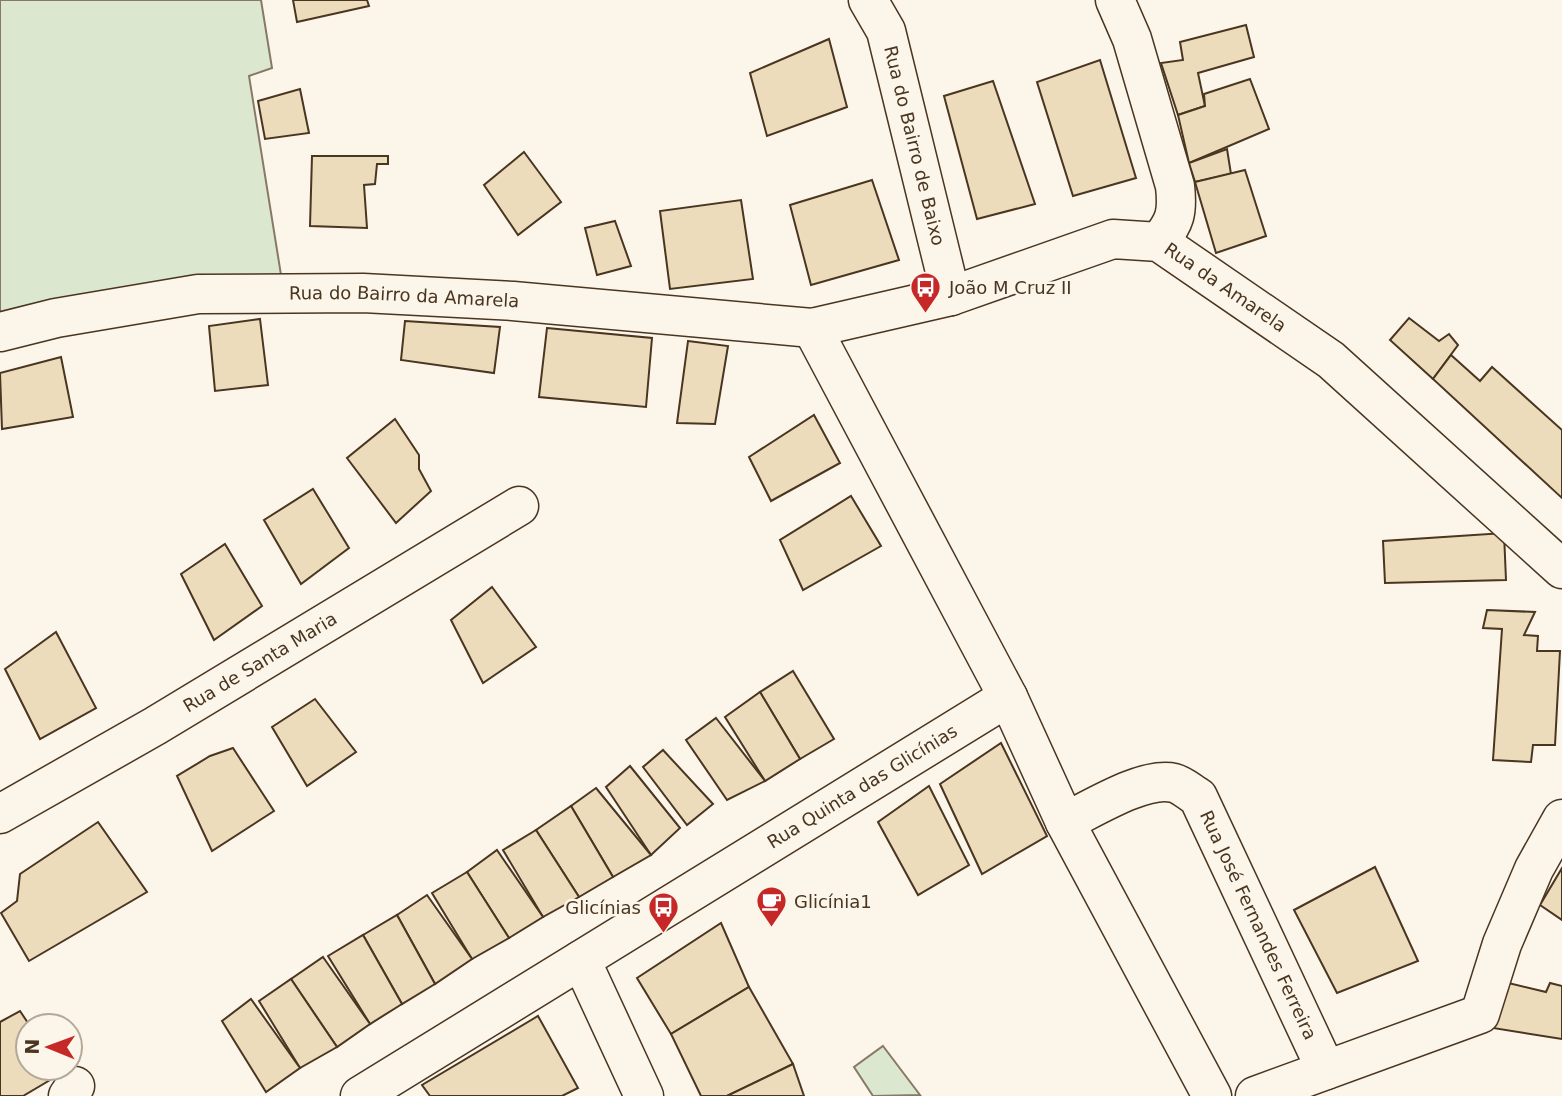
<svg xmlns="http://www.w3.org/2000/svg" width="1562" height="1096" font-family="'DejaVu Sans',sans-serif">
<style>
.green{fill:#dce7d0;stroke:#887966;stroke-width:2}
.building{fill:#ecdcbc;stroke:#4a3520;stroke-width:2}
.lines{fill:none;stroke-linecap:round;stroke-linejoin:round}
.minor-casing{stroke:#4a3520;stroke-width:41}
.minor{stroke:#fbf6e9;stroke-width:38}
.labels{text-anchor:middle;stroke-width:5;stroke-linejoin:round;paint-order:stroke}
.street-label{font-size:18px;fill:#4a3520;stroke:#fbf6e9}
.poi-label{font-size:18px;fill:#4a3520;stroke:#fbf6e9;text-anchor:start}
</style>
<rect width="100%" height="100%" fill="#fbf6e9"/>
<g class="green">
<polygon points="0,0 261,0 272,68 249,76 282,281 0,331"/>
<polygon points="883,1046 920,1095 873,1096 854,1067"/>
</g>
<g class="building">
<polygon points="293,0 367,0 369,6 297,22"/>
<polygon points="1246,25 1254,57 1198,73 1205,106 1178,115 1161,63 1183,60 1180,42"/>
<polygon points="829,39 847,107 767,136 750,73"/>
<polygon points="1100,60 1136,178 1073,196 1037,82"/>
<polygon points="1250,79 1269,129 1189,163 1178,115 1205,106 1204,94"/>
<polygon points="993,81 1035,204 977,219 944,96"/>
<polygon points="300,89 309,133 265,139 258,101"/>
<polygon points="1227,149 1231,174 1195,182 1189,163"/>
<polygon points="524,152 561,202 518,235 484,185"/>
<polygon points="312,156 388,156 388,164 377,164 375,184 364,185 367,228 310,226"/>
<polygon points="1245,170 1266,236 1216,253 1195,182"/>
<polygon points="872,180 899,260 811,285 790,205"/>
<polygon points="741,200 753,279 670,289 660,211"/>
<polygon points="615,221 631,266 597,275 585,228"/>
<polygon points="1409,318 1439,341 1449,334 1458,345 1433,379 1390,340"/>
<polygon points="260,319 268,385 215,391 209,326"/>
<polygon points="405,321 500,327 494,373 401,360"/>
<polygon points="547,328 652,338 646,407 539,397"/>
<polygon points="688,341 728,346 715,424 677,423"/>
<polygon points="1451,355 1480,381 1492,367 1562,430 1562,498 1433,379"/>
<polygon points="61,357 73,417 2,429 0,373"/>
<polygon points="814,415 840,463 771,501 749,457"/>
<polygon points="395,419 419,455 419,469 431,491 396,523 347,458"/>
<polygon points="313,489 349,548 301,584 264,520"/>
<polygon points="851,496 881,546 803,590 780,540"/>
<polygon points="1504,533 1506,580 1385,583 1383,541"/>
<polygon points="225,544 262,606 214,640 181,574"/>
<polygon points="492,587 536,647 483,683 451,620"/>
<polygon points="1487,610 1535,612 1524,635 1538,636 1537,651 1560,651 1555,745 1533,745 1531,762 1493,760 1502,629 1483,628"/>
<polygon points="56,632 96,708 40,739 5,669"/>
<polygon points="793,671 834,739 800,759 760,692"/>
<polygon points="760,692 800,759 765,781 725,717"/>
<polygon points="315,699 356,752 307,786 272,727"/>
<polygon points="716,718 765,781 727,800 686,740"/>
<polygon points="1001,743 1047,836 982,874 940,784"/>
<polygon points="233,748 274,811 212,851 177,776 210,756"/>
<polygon points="663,750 713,804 687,825 643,767"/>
<polygon points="630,766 680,828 651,855 606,787"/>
<polygon points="929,786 969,865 918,895 878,822"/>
<polygon points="596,788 651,855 613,877 571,806"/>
<polygon points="571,806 613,877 579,897 536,830"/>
<polygon points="98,822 147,892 29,961 1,913 17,901 20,874"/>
<polygon points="536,830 579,897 543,917 503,850"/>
<polygon points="497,850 543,917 509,938 467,872"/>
<polygon points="1375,867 1418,961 1337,993 1294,910"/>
<polygon points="1562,868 1562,920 1540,905"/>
<polygon points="467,872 509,938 472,959 432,893"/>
<polygon points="427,895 472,959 435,984 397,915"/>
<polygon points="397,915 435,984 402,1004 363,935"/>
<polygon points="721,923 749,987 671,1034 637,978"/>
<polygon points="363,935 402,1004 370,1024 328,956"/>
<polygon points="323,957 370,1024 337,1047 291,979"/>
<polygon points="291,979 337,1047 300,1068 259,1001"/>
<polygon points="1500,981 1546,992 1550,983 1562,986 1562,1039 1493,1028"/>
<polygon points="749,987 793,1064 727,1096 701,1096 671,1034"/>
<polygon points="251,999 300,1068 266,1092 222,1021"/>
<polygon points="20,1011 30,1026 28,1026 28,1068 59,1068 62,1073 23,1096 0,1096 0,1022"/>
<polygon points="538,1016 578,1088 562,1096 430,1096 422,1085"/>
<polygon points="793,1064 804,1096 727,1096"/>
</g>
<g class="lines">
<defs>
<g id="minor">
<path id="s1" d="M 868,0 L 886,31 L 951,296"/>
<path d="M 1115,0 L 1132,39 L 1175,186 C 1178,213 1175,222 1159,242"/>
<polyline points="812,328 1008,697 1065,822 1212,1096"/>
<path id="s2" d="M 0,332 L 56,318 L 198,294 L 363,293 L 513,301 L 812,328 L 951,296 L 1113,239 L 1159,242 L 1331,360 L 1562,569"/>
<path id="s3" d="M 0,814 L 155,726 L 519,506"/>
<path id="s4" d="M 1065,822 C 1092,809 1144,776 1174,783 C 1182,785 1191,793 1198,797 L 1326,1070"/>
<polyline points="581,960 644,1096"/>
<polyline points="68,1096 75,1086"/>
<path id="s5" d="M 360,1096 L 1008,697"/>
<polyline points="1255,1096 1480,1014 1502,944 1534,869 1562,819"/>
</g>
</defs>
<use href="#minor" class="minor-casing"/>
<use href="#minor" class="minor"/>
</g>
<defs>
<symbol id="bus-pin" viewBox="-11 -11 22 30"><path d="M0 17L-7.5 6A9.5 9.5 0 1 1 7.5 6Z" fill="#c62828" stroke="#fbf6e9"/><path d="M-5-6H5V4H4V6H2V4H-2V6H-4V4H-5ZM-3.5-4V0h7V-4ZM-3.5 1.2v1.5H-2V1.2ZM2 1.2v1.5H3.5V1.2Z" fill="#fff"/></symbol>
<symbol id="cafe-pin" viewBox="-11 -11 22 30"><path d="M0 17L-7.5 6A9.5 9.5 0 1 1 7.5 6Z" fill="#c62828" stroke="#fbf6e9"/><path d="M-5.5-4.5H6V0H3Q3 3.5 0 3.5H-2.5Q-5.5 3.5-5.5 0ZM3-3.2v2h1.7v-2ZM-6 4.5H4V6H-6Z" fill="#fff"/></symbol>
</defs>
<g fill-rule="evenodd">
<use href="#bus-pin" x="908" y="270" width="35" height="47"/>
<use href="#cafe-pin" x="754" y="884" width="35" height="47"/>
<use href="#bus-pin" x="646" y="890" width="35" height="47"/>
</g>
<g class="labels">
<g class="street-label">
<text dy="6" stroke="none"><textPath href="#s1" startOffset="154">Rua do Bairro de Baixo</textPath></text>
<text dy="6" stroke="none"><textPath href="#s2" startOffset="1258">Rua da Amarela</textPath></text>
<text dy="6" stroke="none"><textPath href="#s2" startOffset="408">Rua do Bairro da Amarela</textPath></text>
<text dy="6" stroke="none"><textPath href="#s3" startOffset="301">Rua de Santa Maria</textPath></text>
<text dy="6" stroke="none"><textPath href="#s5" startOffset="590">Rua Quinta das Glicínias</textPath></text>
<text dy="6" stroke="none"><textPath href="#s4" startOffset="287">Rua José Fernandes Ferreira</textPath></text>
</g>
<g class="poi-label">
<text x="949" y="294">João M Cruz II</text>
<text x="794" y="908">Glicínia1</text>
<text x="641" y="914" text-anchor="end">Glicínias</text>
</g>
</g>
<g transform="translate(49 1047) rotate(271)"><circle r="33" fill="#fbf6e9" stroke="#b4a999" stroke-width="2"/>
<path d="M0-5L12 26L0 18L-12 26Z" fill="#c62828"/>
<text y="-10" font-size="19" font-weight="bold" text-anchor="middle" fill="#4a3520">N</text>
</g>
</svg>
